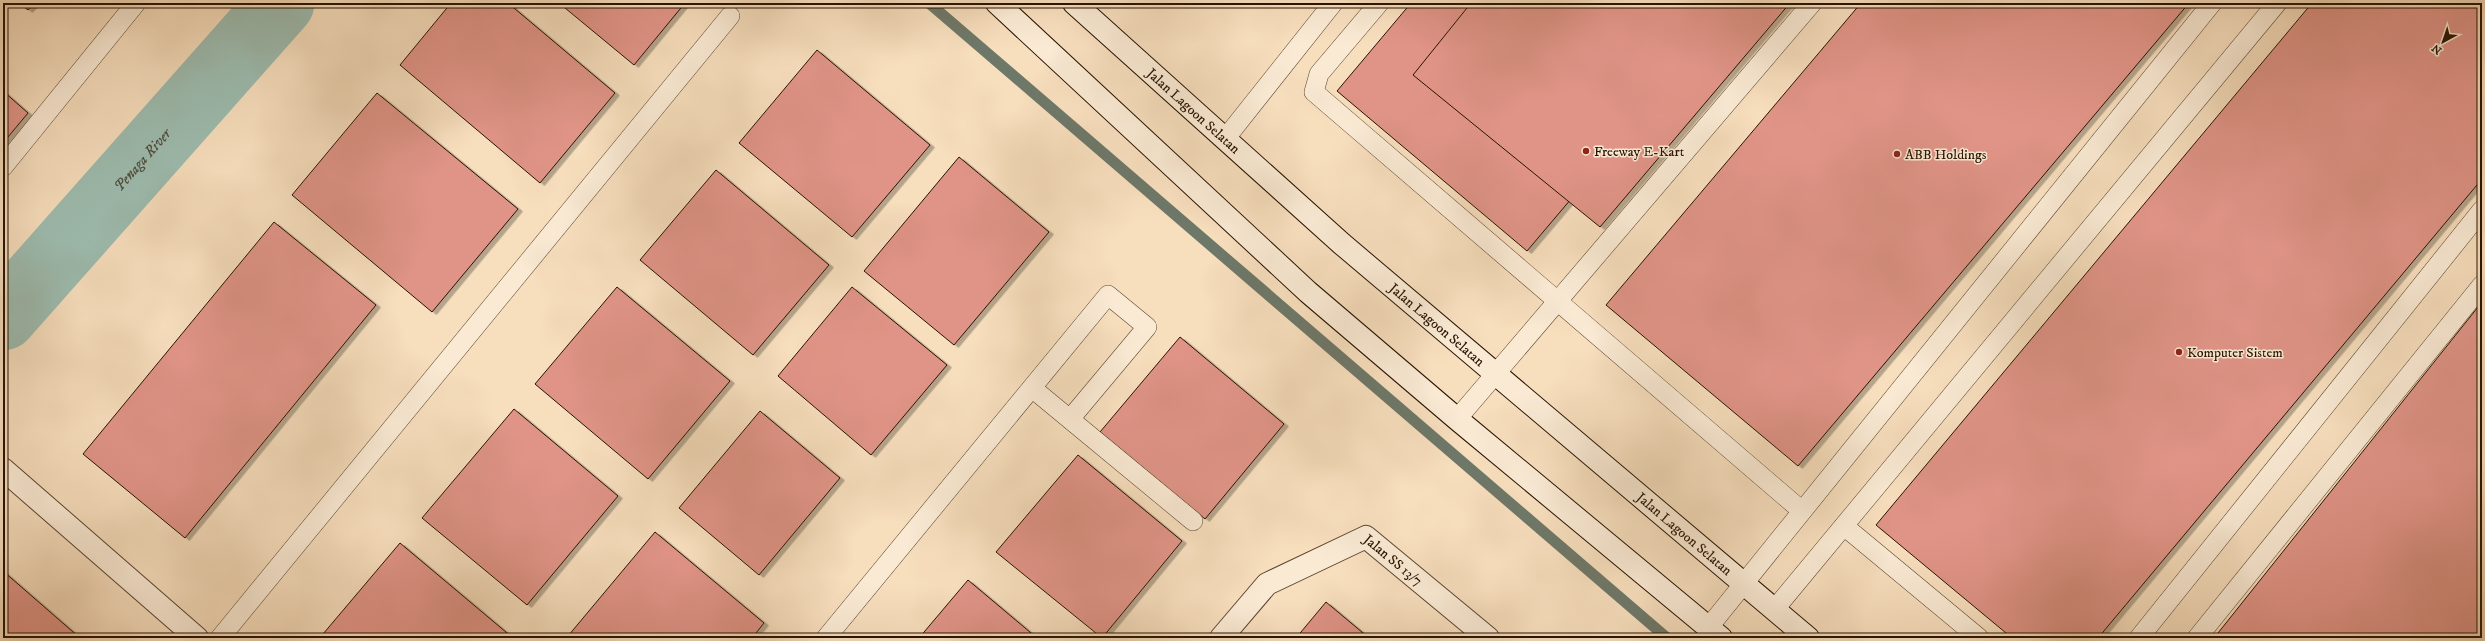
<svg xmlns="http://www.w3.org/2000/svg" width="2485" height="641" font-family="'IM FELL DW Pica',serif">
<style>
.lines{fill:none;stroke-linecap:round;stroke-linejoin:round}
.stream{stroke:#6e7869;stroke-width:11}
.river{stroke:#9dbcaf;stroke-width:67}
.building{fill:#e09487;stroke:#281301;filter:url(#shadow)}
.service-casing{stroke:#5c4630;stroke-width:20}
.minor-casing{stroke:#5c4630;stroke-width:24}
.secondary-casing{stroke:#281301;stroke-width:24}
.service{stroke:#faead4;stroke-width:19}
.minor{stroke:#faead4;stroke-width:22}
.secondary{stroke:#faead4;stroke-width:22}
.poi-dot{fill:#8f2418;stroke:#faead4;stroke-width:1.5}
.labels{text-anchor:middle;stroke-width:3;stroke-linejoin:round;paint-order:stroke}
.street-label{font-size:14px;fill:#281301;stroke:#faead4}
.poi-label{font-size:14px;fill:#281301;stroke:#faead4;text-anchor:start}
.water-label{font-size:15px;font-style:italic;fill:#514e3e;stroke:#faead4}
</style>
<defs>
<filter id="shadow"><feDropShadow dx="4.5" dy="2.5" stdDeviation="0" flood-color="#0004"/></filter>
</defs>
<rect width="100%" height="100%" fill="#f7debd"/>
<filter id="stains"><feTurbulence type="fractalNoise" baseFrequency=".005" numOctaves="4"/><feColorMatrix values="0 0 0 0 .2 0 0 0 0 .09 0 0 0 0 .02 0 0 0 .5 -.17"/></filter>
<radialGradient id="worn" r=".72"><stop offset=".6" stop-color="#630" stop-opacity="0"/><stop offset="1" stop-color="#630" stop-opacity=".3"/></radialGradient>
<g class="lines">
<polyline class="stream" points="929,3 1667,638"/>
<path class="river" id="s1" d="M 3,317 L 281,3"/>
</g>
<g class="building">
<polygon points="19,3 35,3 28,10"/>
<polygon points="451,3 508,3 615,93 540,183 400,65"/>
<polygon points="559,3 685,3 634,65"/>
<polygon points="1411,3 1737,3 1527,251 1337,91"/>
<polygon points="1471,3 1790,3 1600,227 1413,75"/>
<polygon points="1861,3 2189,3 1798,466 1606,305"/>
<polygon points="2312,3 2482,3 2482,179 2098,638 2012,638 1876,525"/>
<polygon points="817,50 930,145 852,237 739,143"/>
<polygon points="3,91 28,113 3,143"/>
<polygon points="377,93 518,209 432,312 292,195"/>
<polygon points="959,157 1049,232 954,345 864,271"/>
<polygon points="716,170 829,265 753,355 640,260"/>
<polygon points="274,222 376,305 185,538 83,454"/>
<polygon points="617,287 730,381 648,479 535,384"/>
<polygon points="852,287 947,365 871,455 778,376"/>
<polygon points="2482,302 2482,638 2214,638"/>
<polygon points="1180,337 1284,424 1205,519 1100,432"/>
<polygon points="514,409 618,496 527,605 422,518"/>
<polygon points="760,411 840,478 759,575 679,508"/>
<polygon points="1078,455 1182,541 1102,638 996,552"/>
<polygon points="655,532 764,623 752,638 571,638 568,636"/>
<polygon points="400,543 513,638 328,638 323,634"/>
<polygon points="3,571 80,638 3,638"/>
<polygon points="968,580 1037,638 919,638"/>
<polygon points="1326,602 1369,638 1296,638"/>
</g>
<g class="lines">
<defs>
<g id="service">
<polyline points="1379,3 1319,74 1314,92 1802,511"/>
<polyline points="1225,139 1333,3"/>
<polyline points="3,167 136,3"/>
<polyline points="1032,388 1193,521"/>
<polyline points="1457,419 1812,3"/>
<polyline points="1844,526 1979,638"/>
<polyline points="1774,610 2277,3"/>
<polyline points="1708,628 2212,3"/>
<polyline points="220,638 730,16"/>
<polyline points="826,638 1108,295 1147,327 1070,419"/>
<polyline points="2139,638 2482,210"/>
<polyline points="2197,638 2482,285"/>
</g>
<g id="minor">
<polyline points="3,469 197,638"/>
<path id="s2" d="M 1221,638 L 1267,584 L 1366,537 L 1488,638"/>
</g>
<g id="secondary">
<polyline points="997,3 1308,292 1457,419 1721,638"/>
<path id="s3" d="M 1074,3 L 1342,244 L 1808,638"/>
</g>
</defs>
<use href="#service" class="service-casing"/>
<use href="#minor" class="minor-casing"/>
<use href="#secondary" class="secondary-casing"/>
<use href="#service" class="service"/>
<use href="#minor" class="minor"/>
<use href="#secondary" class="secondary"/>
</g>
<g class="poi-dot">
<circle cx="1586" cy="151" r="4"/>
<circle cx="1897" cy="154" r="4"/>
<circle cx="2179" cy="352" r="4"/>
</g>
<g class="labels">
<g class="street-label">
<text dy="5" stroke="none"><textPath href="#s3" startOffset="161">Jalan Lagoon Selatan</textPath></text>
<text dy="5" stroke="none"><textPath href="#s3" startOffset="485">Jalan Lagoon Selatan</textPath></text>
<text dy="5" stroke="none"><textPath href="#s3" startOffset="809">Jalan Lagoon Selatan</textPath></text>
<text dy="5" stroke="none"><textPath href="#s2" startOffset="216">Jalan SS 13/7</textPath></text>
</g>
<g class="poi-label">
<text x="1594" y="156">Freeway E-Kart</text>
<text x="1905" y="159">ABB Holdings</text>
<text x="2187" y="357">Komputer Sistem</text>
</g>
<g class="water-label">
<text dy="5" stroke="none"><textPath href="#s1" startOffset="210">Penaga River</textPath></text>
</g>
</g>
<rect width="2485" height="641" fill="none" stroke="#f7debd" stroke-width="16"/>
<rect x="4" y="4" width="2477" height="633" fill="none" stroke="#281301" stroke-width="2"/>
<rect x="8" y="8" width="2469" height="625" fill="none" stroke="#281301"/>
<g transform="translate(2443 42) rotate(220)" stroke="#faead4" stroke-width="3" paint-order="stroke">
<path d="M0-3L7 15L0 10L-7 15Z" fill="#281301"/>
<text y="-6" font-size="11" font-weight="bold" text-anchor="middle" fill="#281301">N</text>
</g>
<rect width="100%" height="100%" filter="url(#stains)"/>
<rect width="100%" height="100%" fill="url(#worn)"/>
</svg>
